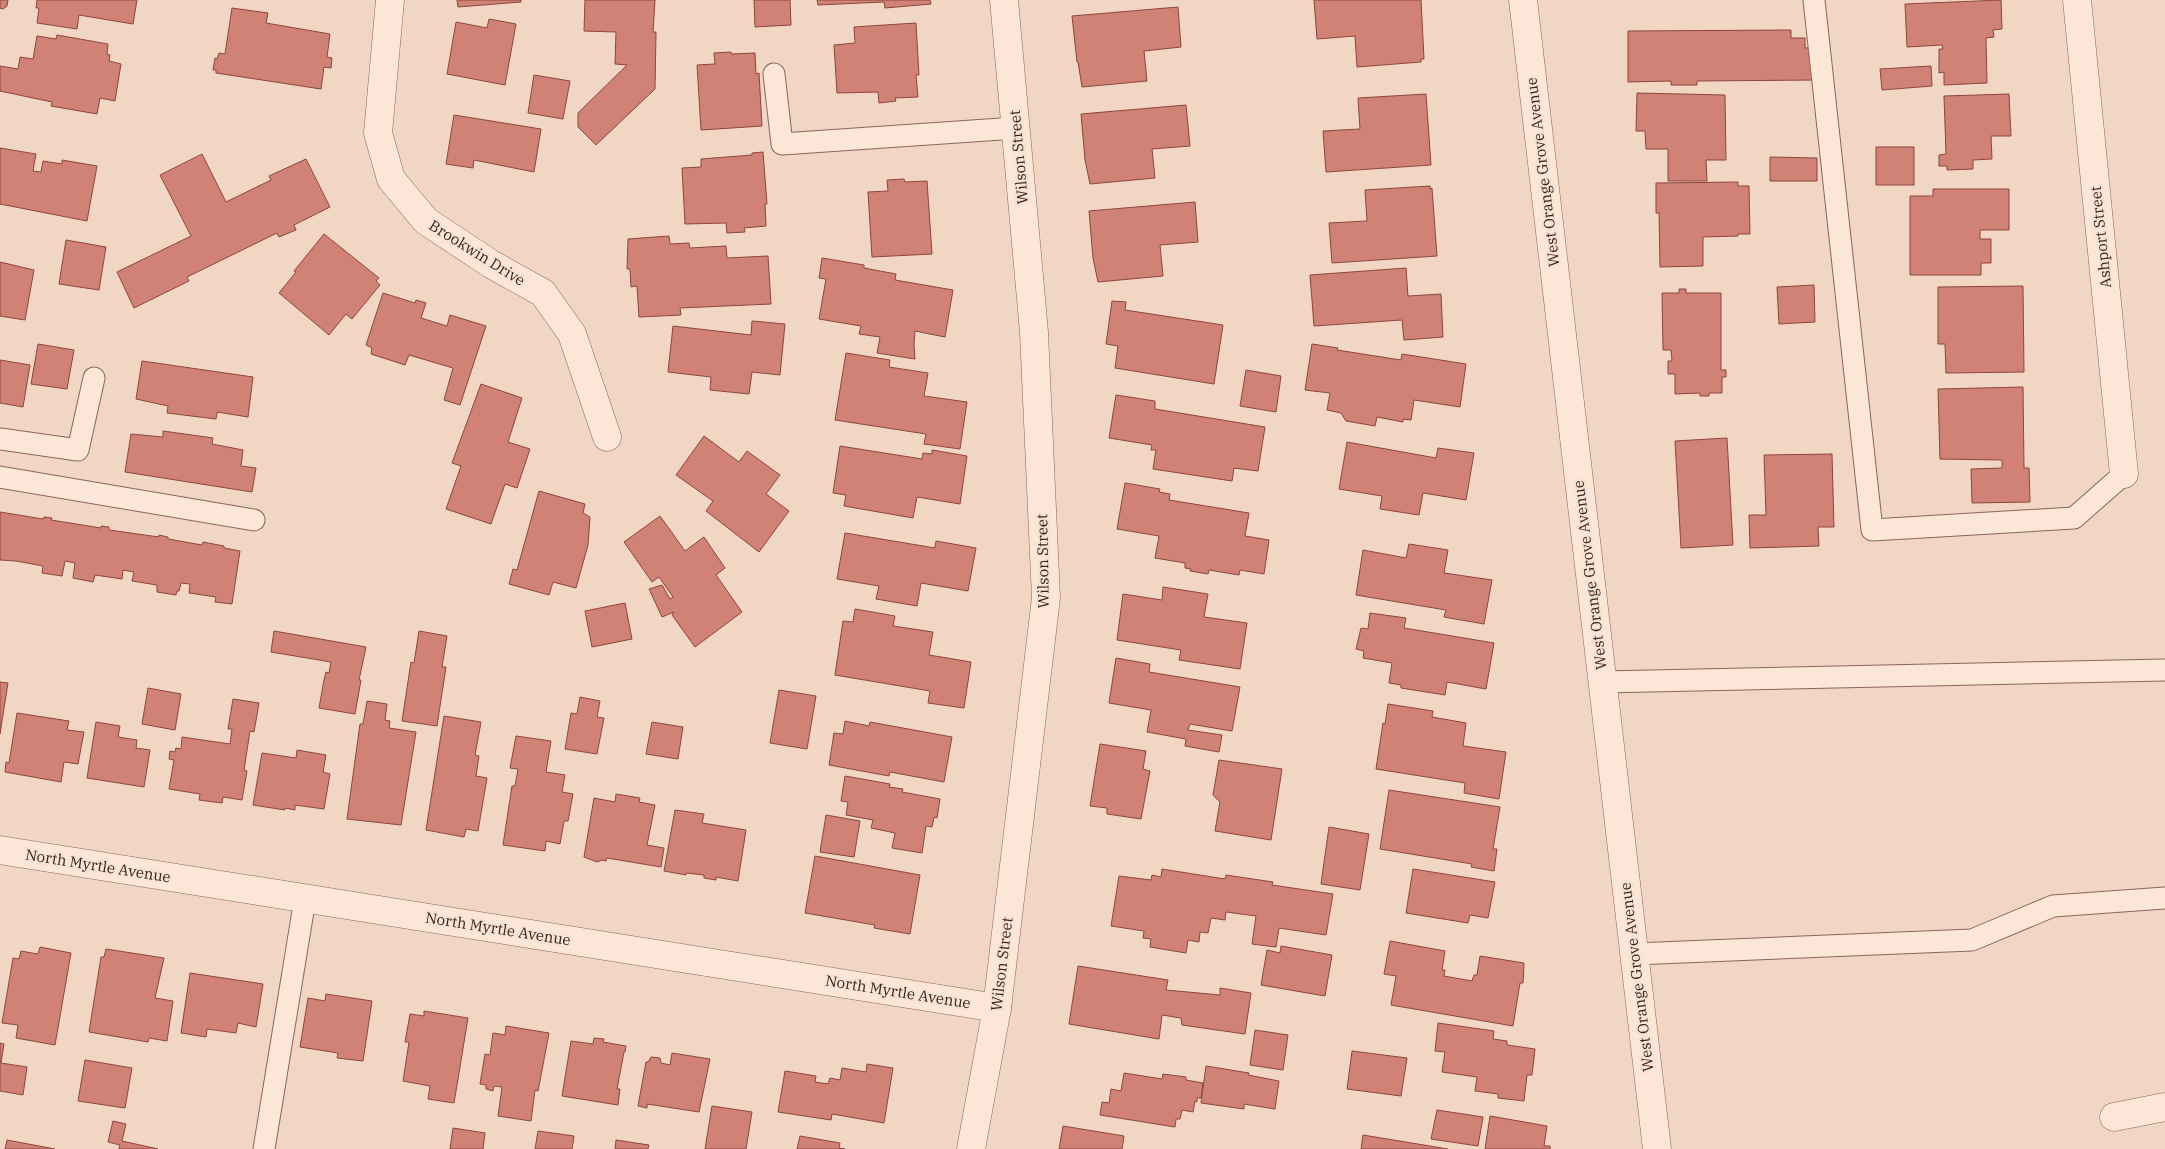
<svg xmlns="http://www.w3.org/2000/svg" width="2165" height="1149" font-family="'IBM Plex Serif',serif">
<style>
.building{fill:#d18277;stroke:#8d453d}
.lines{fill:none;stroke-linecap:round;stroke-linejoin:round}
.service-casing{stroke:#8c6559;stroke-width:23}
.minor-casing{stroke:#8c6559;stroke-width:29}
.tertiary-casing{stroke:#8c6559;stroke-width:29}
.service{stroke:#fbe6d8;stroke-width:21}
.minor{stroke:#fbe6d8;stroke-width:28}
.tertiary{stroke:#fbe6d8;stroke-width:28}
.labels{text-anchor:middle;stroke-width:5;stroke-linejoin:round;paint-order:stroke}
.street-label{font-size:15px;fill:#3b231e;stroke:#f7e3d4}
</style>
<rect width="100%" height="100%" fill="#f1d6c4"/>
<g class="building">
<polygon points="0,0 8,0 7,6 3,9 0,8"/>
<polygon points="37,0 137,0 133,24 79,15 77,29 37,23 39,8 36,8"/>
<polygon points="457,0 521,0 521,2 458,7"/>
<polygon points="585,0 655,0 653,32 656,32 655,89 596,145 578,127 578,113 627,65 615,64 616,32 584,31"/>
<polygon points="754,0 790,0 791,25 755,27"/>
<polygon points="817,0 930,0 931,4 885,8 884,2 818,5"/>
<polygon points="1314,0 1421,0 1424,59 1421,59 1421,62 1357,67 1355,36 1317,39"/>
<polygon points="2001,0 2002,29 1993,30 1994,37 1986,38 1987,83 1944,85 1944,72 1939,73 1939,49 1943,49 1942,45 1907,47 1905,4"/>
<polygon points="1178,7 1181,47 1144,51 1147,81 1082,87 1078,62 1077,62 1072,16"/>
<polygon points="232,8 268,13 266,23 330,34 327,57 332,58 331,68 324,67 321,89 216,73 216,70 213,70 215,58 217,59 219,53 225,54"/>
<polygon points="489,19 516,24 505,85 447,74 456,22 487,28"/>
<polygon points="916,23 919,75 916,75 918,97 895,98 896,101 879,103 878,92 837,93 834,45 855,43 854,27"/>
<polygon points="1791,30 1791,38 1805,38 1805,48 1818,47 1818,80 1697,81 1697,85 1671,85 1671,81 1628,82 1628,31"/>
<polygon points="57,35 108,44 107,54 110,55 109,61 121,64 115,101 100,98 97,114 51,106 52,102 0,91 0,66 18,69 20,57 33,59 37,36 56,39"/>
<polygon points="731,52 731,54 755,53 756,74 759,73 762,126 701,130 697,65 715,64 714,53"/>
<polygon points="1931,66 1932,86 1882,90 1880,69"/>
<polygon points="534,75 570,81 563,119 528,113"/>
<polygon points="1637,93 1725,95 1726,160 1706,160 1707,181 1668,181 1668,149 1646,149 1645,131 1636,131"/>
<polygon points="1426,94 1431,165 1326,172 1323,131 1360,129 1358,98"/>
<polygon points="2009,94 2011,136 1991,136 1992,159 1973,160 1973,169 1947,170 1947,166 1939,166 1939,155 1946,154 1944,96"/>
<polygon points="1186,105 1190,146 1152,149 1155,178 1090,184 1085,160 1081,114"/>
<polygon points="454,115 541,129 534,172 474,160 473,168 446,164"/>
<rect x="1876" y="147" width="38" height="38"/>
<polygon points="0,148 36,154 33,171 41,172 43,161 62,164 62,160 97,166 87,221 0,204"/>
<polygon points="763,152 767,204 765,204 766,226 744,228 745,232 727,233 726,223 685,224 682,168 701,167 701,159 752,155 752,153"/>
<polygon points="202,154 226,202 271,180 269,176 306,159 330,207 294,225 296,230 279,237 277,233 187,277 189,281 134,308 117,272 191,236 160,175"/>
<polygon points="1770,157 1817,158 1817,181 1770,181"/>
<polygon points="904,179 905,182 927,181 932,254 872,257 868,192 888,191 887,180"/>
<polygon points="1738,182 1738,186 1749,186 1750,234 1738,234 1738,236 1703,237 1703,266 1660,267 1659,213 1656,213 1656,183"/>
<polygon points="1430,186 1430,189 1432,188 1437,256 1332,263 1329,223 1367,221 1365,190"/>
<polygon points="1933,189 2009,189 2009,230 1980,230 1980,239 1991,239 1991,263 1981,263 1981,275 1910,275 1910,196 1933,196"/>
<polygon points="1195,202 1198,242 1160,245 1163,276 1098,282 1093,258 1089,211"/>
<polygon points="324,234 379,278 376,281 380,285 352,319 346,314 329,335 279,293 296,272 294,271"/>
<polygon points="669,236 670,244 689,243 690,248 726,246 727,258 768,256 771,304 680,308 681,315 639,317 637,286 631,287 630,269 627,269 628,239"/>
<polygon points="66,240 106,247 99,290 59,284"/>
<polygon points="822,258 864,265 864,268 896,274 895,280 953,290 945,337 915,331 914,344 915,359 877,353 880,337 859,334 861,326 819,319 826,279 819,278"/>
<polygon points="0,262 34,270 25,320 0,316"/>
<polygon points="1406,268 1408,296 1441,294 1443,337 1404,340 1402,320 1314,326 1310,275"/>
<polygon points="1814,285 1815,322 1779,324 1777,287"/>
<polygon points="2023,286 2024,372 1946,373 1945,344 1938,344 1938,287"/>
<polygon points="1679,289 1686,289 1686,293 1721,293 1721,370 1726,370 1726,377 1722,377 1722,393 1709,393 1709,396 1700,396 1700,393 1675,394 1675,374 1668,374 1668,361 1672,361 1671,350 1663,350 1662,293 1679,293"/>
<polygon points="383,293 415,303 416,300 426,303 421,318 447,326 450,315 486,326 460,405 444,400 453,368 409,355 405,365 371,354 372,348 366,345"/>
<polygon points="1112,301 1126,302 1125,310 1223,325 1214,384 1115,368 1118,346 1106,344"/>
<polygon points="752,321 785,324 780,375 752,372 749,394 710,390 711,377 668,372 673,326 751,335"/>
<polygon points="38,344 74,350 67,389 31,384"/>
<polygon points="1312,344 1338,348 1337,350 1401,360 1402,354 1466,364 1460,407 1414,400 1411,420 1403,419 1403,422 1377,417 1375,426 1346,421 1341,413 1327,410 1330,393 1305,390"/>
<polygon points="846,353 890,360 889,367 928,373 924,396 967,402 960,449 924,444 926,434 835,420"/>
<polygon points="0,360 30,365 23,407 0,403"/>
<polygon points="142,361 253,377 248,417 217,412 216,419 167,413 168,406 136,399"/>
<polygon points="1246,370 1281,376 1276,412 1240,406"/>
<polygon points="481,384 522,398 508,442 530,449 517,488 505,484 491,524 446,509 461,466 452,463"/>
<polygon points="2023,387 2024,468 2029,468 2030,502 1972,503 1971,469 2002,468 2002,460 1940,459 1938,389"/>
<polygon points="1116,395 1155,401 1155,409 1265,427 1258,471 1234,468 1232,481 1153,469 1156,450 1151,450 1152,445 1109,438"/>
<polygon points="163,431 213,438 212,444 243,450 241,466 256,468 252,492 125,472 131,434 163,437"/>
<polygon points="704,436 739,462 747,451 780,475 766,494 789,511 759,552 706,511 713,501 676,475"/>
<polygon points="1727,438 1733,545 1681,548 1675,441"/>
<polygon points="1347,442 1436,458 1438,448 1474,453 1466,500 1423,493 1419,515 1380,509 1382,496 1339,489"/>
<polygon points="840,446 922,459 923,453 932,454 932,450 967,456 960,504 917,497 913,518 844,506 846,495 833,493"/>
<polygon points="1832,454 1834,527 1818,527 1819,546 1750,548 1749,515 1766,515 1764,455"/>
<polygon points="1125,483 1160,489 1159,492 1170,494 1169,500 1249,513 1245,536 1269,540 1264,574 1240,570 1239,575 1209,570 1208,574 1190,571 1191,569 1185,568 1185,563 1155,558 1159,536 1117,529"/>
<polygon points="539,491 585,504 583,513 590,517 588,545 576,588 553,582 549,595 509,584 513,569 517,570"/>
<polygon points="0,512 43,519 44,517 52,518 51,520 101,528 101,526 109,527 109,530 159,537 159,535 168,537 168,539 202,545 203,542 224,546 224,548 240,551 232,604 215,602 216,597 189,593 190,584 181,583 179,591 177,591 176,595 157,592 157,585 132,581 134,572 123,570 122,579 95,575 93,582 73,578 75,563 65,561 62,576 42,573 43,566 16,561 0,560"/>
<polygon points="660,516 685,551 704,537 725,568 716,575 742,612 695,647 672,615 674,612 662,617 649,589 662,585 670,599 673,597 659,577 652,582 624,542"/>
<polygon points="845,533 935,548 936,541 976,548 968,591 921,583 917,606 876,599 879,586 837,579"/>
<polygon points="1409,544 1448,550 1444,573 1492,580 1484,624 1444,617 1446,610 1356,595 1363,550 1406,558"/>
<polygon points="1163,587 1208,594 1204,617 1247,623 1240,669 1179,660 1181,650 1117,640 1123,594 1162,600"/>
<polygon points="625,603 632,639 592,647 585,611"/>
<polygon points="855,609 895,616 893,626 933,632 929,655 971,662 964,708 928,703 930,691 835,675 843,621 853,622"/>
<polygon points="1370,613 1406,618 1404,628 1494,643 1486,689 1447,682 1445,695 1401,688 1401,685 1389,683 1392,663 1363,658 1364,651 1356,649 1361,628 1368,629"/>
<polygon points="274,631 366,647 359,680 361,680 355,714 319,708 324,680 326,672 329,673 331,662 271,652"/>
<polygon points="419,631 447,636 442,667 446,667 437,726 402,721 411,662 414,663"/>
<polygon points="1116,658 1150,664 1149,672 1240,687 1232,731 1190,724 1188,730 1222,735 1219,752 1185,746 1186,739 1147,732 1151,710 1109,703"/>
<polygon points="0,682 8,683 0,734"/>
<polygon points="148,688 181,694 175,730 142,724"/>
<polygon points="779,690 816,696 807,749 770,743"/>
<polygon points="580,697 600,701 597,717 604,718 597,754 565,749 571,713 577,714"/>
<polygon points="233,699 259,703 254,732 250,731 244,770 247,771 242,800 223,797 222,803 199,800 200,794 169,789 174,760 169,759 170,751 175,752 176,748 181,749 182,737 230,744 232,729 228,729"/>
<polygon points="367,701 387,704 385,720 390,721 389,728 416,732 401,825 347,819 360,724 363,724"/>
<polygon points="1388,704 1433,711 1432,717 1466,723 1463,746 1506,752 1499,799 1464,793 1465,783 1376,769 1383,723 1385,724"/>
<polygon points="17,713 69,721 67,730 84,732 78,764 64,762 61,782 5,772 6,762 9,763"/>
<polygon points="444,716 481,722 475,755 479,756 476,776 487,778 478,831 466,829 464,837 426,830"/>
<polygon points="845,721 869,726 870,722 952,737 944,782 890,772 889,776 829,765 834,733 843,734"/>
<polygon points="96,722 120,726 118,737 137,740 136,748 150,750 144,787 87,778"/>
<polygon points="652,722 683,727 678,759 646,754"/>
<polygon points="516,736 551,741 546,772 565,775 562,792 573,794 568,821 564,821 560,844 546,841 545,851 503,845 512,786 515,786 518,769 510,768"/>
<polygon points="1100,744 1146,751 1143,769 1150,771 1141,819 1107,814 1107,808 1090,806"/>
<polygon points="297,750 326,755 323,772 330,774 324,809 295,805 295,810 285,808 285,810 253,805 262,753 296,758"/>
<polygon points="1219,760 1282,769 1271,840 1215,831 1220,802 1213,795"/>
<polygon points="845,776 890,784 889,787 903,789 902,792 940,799 937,818 934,817 932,827 926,826 922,853 892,848 895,833 871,828 873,820 846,815 848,802 841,801"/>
<polygon points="1389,790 1500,807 1493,849 1497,849 1494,871 1471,867 1472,864 1380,849"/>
<polygon points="616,794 640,798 639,802 655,805 647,845 664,848 661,867 607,858 606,861 602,860 597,862 584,857 594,798 615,802"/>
<polygon points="675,810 704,814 702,823 746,830 738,881 716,877 716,880 704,878 704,875 686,873 686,875 664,871"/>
<polygon points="826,815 860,821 854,857 820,852"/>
<polygon points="1329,827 1369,834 1360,890 1321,884"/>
<polygon points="815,856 920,875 910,934 874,928 875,925 805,913"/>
<polygon points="1162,869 1225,879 1226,875 1273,882 1272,885 1333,894 1326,935 1279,928 1276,947 1252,944 1256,916 1226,912 1225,920 1211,918 1208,933 1200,932 1199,942 1188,940 1186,953 1150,947 1151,939 1143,938 1144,931 1111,926 1119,876 1151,880 1152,875 1161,877"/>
<polygon points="1413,869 1495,882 1488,918 1470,915 1468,923 1406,913"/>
<polygon points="1390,941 1445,951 1442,970 1445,970 1444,976 1472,981 1474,975 1477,975 1480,956 1524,963 1523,983 1520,983 1513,1026 1391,1005 1396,976 1384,974"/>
<polygon points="1281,946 1332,955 1325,996 1261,985 1267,950 1280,953"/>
<polygon points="40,947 71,953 55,1045 16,1038 18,1025 2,1023 13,958 19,959 21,951 38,954"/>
<polygon points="106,949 164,958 155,998 173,1001 167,1041 149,1038 148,1042 89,1032 101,957 104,957"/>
<polygon points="1078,966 1168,980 1166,990 1220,995 1220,988 1251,993 1245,1034 1182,1025 1181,1018 1162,1015 1159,1039 1069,1024"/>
<polygon points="190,973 263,984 256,1027 238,1023 236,1033 207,1029 206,1037 181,1033"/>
<polygon points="326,994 372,1001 363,1061 337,1058 338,1053 300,1047 308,998 325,1001"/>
<polygon points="424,1011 468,1018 454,1103 428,1099 430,1086 403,1081 409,1042 405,1042 410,1014 424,1016"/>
<polygon points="1438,1023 1494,1031 1493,1039 1507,1041 1507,1045 1535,1049 1532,1075 1527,1075 1524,1101 1498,1098 1498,1094 1475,1091 1477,1077 1442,1072 1445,1052 1435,1051"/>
<polygon points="506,1026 549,1033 538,1091 535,1090 531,1121 498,1116 502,1087 494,1086 493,1091 486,1089 486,1085 480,1084 485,1054 490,1055 493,1033 505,1035"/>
<polygon points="1255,1030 1288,1035 1283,1070 1250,1065"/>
<polygon points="594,1038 604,1039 603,1042 626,1046 625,1052 624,1052 617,1089 620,1089 618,1105 562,1096 571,1041 593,1044"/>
<polygon points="0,1043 4,1044 1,1063 27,1067 23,1095 0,1091"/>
<polygon points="1352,1051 1407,1058 1401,1096 1347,1089"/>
<polygon points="672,1053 710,1059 699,1112 647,1104 647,1108 638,1106 646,1062 648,1062 651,1057 660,1058 661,1063 670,1065"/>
<polygon points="85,1060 132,1068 125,1108 78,1101"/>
<polygon points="867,1064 893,1068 884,1123 832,1114 831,1120 778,1112 785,1071 816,1076 815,1082 828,1084 830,1078 840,1080 842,1068 866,1072"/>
<polygon points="1206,1066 1249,1073 1248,1075 1279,1081 1275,1109 1244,1104 1244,1109 1201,1103"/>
<polygon points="1124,1073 1162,1079 1163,1074 1186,1077 1186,1080 1203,1083 1201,1098 1197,1098 1197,1102 1195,1101 1193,1112 1182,1110 1180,1119 1176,1119 1175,1127 1100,1115 1102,1102 1109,1103 1111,1089 1121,1091"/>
<polygon points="712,1106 752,1112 746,1149 705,1149"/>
<polygon points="1437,1110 1483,1117 1478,1146 1431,1139"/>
<polygon points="1490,1116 1547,1126 1544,1146 1550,1146 1550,1149 1485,1149"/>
<polygon points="113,1121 126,1124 122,1141 158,1149 119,1149 120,1145 108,1142"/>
<polygon points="1063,1126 1124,1136 1122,1149 1059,1149"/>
<polygon points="453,1128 485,1133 483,1149 450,1149"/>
<polygon points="538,1131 574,1136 572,1149 535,1149"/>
<polygon points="1363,1135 1448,1149 1361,1149"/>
<polygon points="800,1136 840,1143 839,1148 845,1149 797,1149"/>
<polygon points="7,1140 55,1149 5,1149"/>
<polygon points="616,1140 649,1145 648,1149 615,1149"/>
</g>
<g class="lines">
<defs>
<g id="service">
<polyline points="1814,0 1872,530 2074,518 2124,474"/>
<polyline points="774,74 782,144 1016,128"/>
<polyline points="0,439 78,450 94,378"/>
<polyline points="0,477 254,520"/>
<polyline points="1602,682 2165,670"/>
<polyline points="1634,954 1972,940 2053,906 2165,898"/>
<polyline points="264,1149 305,899"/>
</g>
<g id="minor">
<polyline points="390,0 378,133 391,179 426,221 491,264 543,293 572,334 607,437"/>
<polyline points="2077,0 2124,474"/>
<polyline points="0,850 997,1008"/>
<polyline points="2114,1117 2165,1107"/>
<polyline points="971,1149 997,1008 1046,598 1034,332 1004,0"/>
</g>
<polyline id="tertiary" points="1523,0 1657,1149"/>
</defs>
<use href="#service" class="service-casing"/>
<use href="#minor" class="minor-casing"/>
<use href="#tertiary" class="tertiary-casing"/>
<use href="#service" class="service"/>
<use href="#minor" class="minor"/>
<use href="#tertiary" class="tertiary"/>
</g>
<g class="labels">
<g class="street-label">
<text transform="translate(1019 157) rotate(-95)" y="5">Wilson Street</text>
<text transform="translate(1543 172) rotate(-97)" y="5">West Orange Grove Avenue</text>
<text transform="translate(2101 237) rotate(-96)" y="5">Ashport Street</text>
<text transform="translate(477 253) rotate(32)" y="5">Brookwin Drive</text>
<text transform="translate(1043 561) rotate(-91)" y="5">Wilson Street</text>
<text transform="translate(1590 575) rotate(-97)" y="5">West Orange Grove Avenue</text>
<text transform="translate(98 866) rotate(9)" y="5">North Myrtle Avenue</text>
<text transform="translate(498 929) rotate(9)" y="5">North Myrtle Avenue</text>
<text transform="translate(1002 964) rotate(-83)" y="5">Wilson Street</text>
<text transform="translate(1637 977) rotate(-97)" y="5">West Orange Grove Avenue</text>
<text transform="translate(898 992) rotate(9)" y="5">North Myrtle Avenue</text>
</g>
</g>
</svg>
